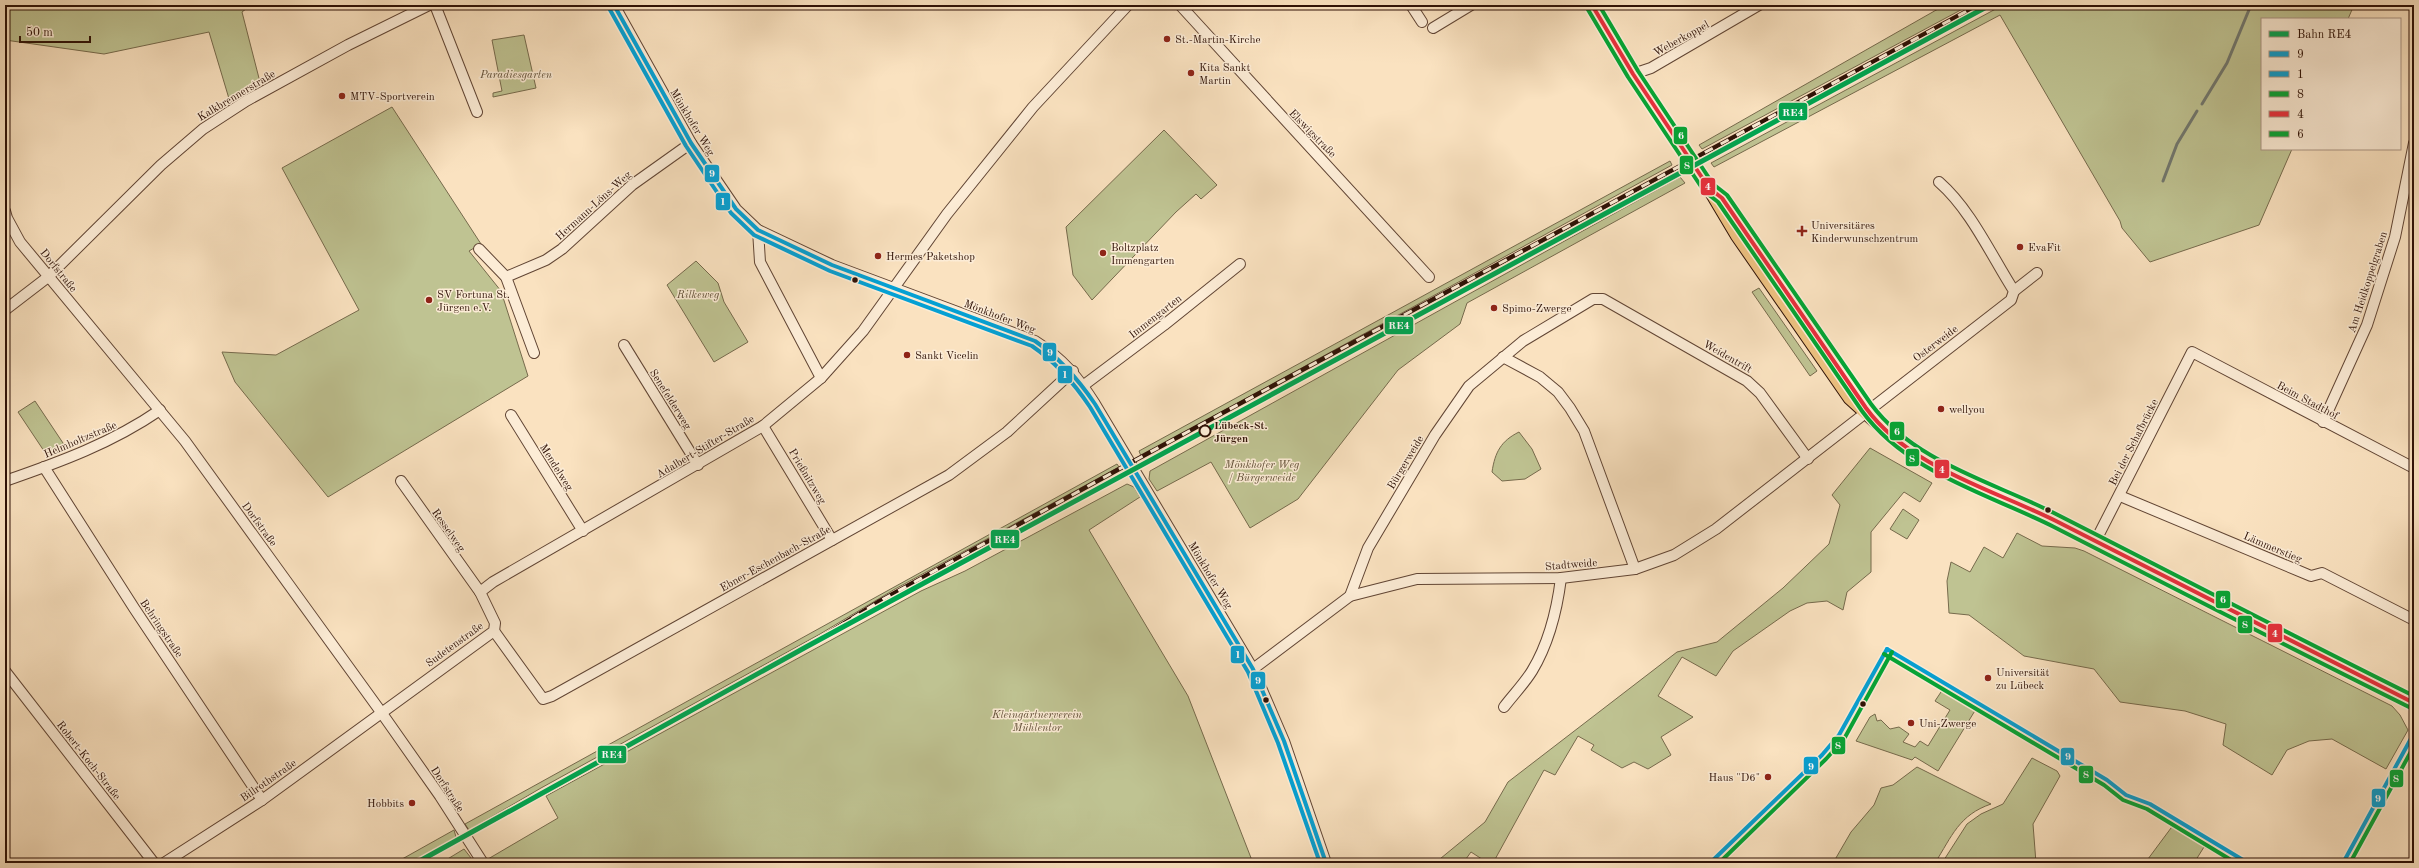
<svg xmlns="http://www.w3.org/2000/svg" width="2419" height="868" font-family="'Old Standard TT',serif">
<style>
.green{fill:#bfc392;stroke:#766a4c}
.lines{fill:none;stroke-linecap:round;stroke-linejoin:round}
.stream{stroke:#71786f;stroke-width:3}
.minor-casing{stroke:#614534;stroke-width:12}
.major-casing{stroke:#2e1106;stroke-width:15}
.minor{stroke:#fcecd6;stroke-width:10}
.major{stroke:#edc180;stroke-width:13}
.rail-casing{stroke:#2e1106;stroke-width:4.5}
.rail{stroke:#fcecd6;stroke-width:3;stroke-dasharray:9;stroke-linecap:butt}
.bus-1-casing{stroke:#fcecd6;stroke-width:7}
.bus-2-casing{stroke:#fcecd6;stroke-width:7}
.bus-3-casing{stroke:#fcecd6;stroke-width:7}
.bus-4-casing{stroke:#fcecd6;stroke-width:7}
.bus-5-casing{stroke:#fcecd6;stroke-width:7}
.bus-1{stroke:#05a0d3;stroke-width:4}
.bus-2{stroke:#05a0d3;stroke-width:4}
.bus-3{stroke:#04a535;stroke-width:4}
.bus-4{stroke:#e7303d;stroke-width:4}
.bus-5{stroke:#04a535;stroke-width:4}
.rail-1-casing{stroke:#fcecd6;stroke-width:8}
.rail-1{stroke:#00a651;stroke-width:5}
.poi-dot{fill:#8f2418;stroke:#fcecd6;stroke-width:1.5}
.bus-dot{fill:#2e1106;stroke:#fcecd6;stroke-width:1.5}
.stop-dot{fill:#fcecd6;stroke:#2e1106;stroke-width:2}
.labels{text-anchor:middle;stroke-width:3;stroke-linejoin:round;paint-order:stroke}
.street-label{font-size:11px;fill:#2e1106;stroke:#fcecd6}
.poi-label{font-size:11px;fill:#2e1106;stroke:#fcecd6;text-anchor:start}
.park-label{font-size:11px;font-style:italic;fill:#614f37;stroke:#fcecd6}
.stop-label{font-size:11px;font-weight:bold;fill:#2e1106;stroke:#fcecd6;text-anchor:start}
.line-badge{stroke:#fcecd6;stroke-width:1.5}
.badge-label{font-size:11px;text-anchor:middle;font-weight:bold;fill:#fff}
</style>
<rect width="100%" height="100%" fill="#fae2c0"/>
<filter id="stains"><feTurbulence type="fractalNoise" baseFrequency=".005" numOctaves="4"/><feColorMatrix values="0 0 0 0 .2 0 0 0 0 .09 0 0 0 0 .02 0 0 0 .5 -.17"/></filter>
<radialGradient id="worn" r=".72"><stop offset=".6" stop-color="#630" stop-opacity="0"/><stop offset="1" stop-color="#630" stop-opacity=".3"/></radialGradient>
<g class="green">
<polygon points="5,5 106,5 126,8 138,5 251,5 242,12 261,86 230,102 209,32 104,54 5,40"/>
<polygon points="1945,5 1970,5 1702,149 1699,145"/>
<polygon points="2003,5 2354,5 2348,19 2262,19 2262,149 2292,149 2259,225 2150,262 2122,228 2120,221 2000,15 1714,167 1711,163"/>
<polygon points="524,35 536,88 493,97 493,93 502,91 492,40"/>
<polygon points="392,107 481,244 469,251 501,291 528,376 328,497 235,382 222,352 276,355 359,310 282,168"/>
<polygon points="1164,130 1217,185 1201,199 1196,194 1176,212 1092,300 1073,275 1066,227"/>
<polygon points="1670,161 1672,165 1141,456 1139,451"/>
<polygon points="1680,177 1685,183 1467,303 1460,324 1398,370 1298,499 1250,528 1211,462 1157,491 1149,479 1150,471"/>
<polygon points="696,261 718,283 724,302 748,342 714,362 667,285"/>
<polygon points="1759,288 1817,371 1810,376 1752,292"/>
<polygon points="35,401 67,449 48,457 18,412"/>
<path d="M 1519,432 L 1532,449 L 1541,469 L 1525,479 L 1502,481 L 1492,472 C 1495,452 1501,441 1519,432 Z"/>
<polygon points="1870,448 1932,483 1920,502 1904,492 1871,532 1871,572 1847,592 1843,610 1827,601 1807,603 1790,611 1733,651 1716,676 1682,657 1658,696 1693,717 1661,737 1671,755 1648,769 1634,762 1622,768 1591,750 1594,745 1578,736 1555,775 1544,770 1493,863 1488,863 1471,852 1463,863 1435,863 1485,822 1508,782 1677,652 1717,642 1783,588 1829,544 1840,505 1832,495"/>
<polygon points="1117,464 1119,467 895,589 820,634 541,788 469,830 465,824"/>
<polygon points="1127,484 1134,487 1140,497 1089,530 1188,696 1253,863 492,863 488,859 558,818 546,796 921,591 965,571"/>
<polygon points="1903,509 1919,520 1907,539 1890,529"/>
<polygon points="2017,533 2042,546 2075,548 2084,551 2392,706 2400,715 2408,730 2386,769 2332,739 2309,741 2287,750 2272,775 2223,745 2226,724 2185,711 2120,702 2094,669 2024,656 1969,615 1949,613 1947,581 1951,562 1970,572 1984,547 2003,558"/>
<polygon points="1943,689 1976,709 1938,771 1915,757 1912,760 1856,741 1870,717 1875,714 1877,721 1881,720 1890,729 1899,727 1909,734 1903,742 1915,747 1920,741 1928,746 1950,710 1935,701"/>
<polygon points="2032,758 2057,771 2060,776 2033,824 2036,863 1942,863 1967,824 1981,814 2003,804"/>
<path d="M 1917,767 L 1991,804 C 1959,815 1952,836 1935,863 L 1833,863 L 1851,832 L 1874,805 L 1881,788 L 1893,785 Z"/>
<polygon points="2174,824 2210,845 2208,849 2204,847 2194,863 2145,863"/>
<polygon points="454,830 456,837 411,863 395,863"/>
<polygon points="464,849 475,863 441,863"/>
</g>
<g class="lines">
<g class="stream">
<polyline points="2202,104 2227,63 2251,5"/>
<polyline points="2163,181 2177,144 2197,111"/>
</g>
<defs>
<g id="minor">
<polyline points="435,5 477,112"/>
<path d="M 614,5 L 691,143 L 736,209 L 758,230 L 832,265 L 1035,341 C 1062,358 1078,377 1095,404 L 1253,669 L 1284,741 L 1326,863"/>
<polyline points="1180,5 1429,277"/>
<polyline points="1411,5 1422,22"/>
<polyline points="1433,28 1471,5"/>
<polyline points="1633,74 1651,68 1759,5"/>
<polyline points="5,211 7,218 20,242 185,441 381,712 440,796 483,863"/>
<polyline points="758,230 760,262 821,378"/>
<polyline points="479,249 506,277 534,353"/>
<polyline points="506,277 546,260 562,249 632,185 691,143"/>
<polyline points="2014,291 2037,273"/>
<polyline points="5,310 48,277 161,165 203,129 246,101 348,45 429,5"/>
<polyline points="624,345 698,465"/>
<polyline points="1503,357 1540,377 1558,392 1570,408 1584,431 1635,569"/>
<polyline points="1084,385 1164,325 1240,264"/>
<polyline points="511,415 583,531"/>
<polyline points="2323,422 2367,325 2395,237 2414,143"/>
<polyline points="763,426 832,540"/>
<polyline points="44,467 134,608 262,800"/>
<path d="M 5,481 C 60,462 112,443 160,410"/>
<polyline points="401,481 480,592"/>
<polyline points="2120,496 2311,576 2322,573 2414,620"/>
<polyline points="2095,542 2192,352 2414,468"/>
<polyline points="1350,596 1368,548 1435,435 1469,386 1523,341 1593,299 1603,299 1747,381 1760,393 1808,459"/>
<polyline points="494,631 543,699 552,696 949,475 1007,432 1073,371"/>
<path d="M 1253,669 L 1350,596 L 1417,579 L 1561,578 L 1635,569 L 1674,555 L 1716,529 L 2011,300 L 2014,291 C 1991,255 1971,210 1939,182"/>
<polyline points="5,671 154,863"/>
<path d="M 1504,707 C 1513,695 1524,684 1532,671 C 1549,643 1557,610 1561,578"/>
<polyline points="164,863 262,800 494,631 495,623 480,592 493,582 763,426 821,378 863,331 947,214 1033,107 1128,5"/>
</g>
<g id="major">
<polyline points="1592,5 1633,74 1709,188 1737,235 1850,398 1884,429 1928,460 1957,475 2047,517 2414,703"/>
<polyline points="1738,220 1833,357"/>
</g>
</defs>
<use href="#minor" class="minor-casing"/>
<use href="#major" class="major-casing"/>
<use href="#minor" class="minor"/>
<use href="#major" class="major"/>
<defs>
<polyline id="rail" points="806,647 880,601 1130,463 1978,5"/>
</defs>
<use href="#rail" class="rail-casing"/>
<use href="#rail" class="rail"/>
<defs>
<g id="bus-1">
<path d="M 614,5 L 691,143 L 736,209 L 758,230 L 832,265 L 1035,341 C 1060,358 1078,379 1095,404 L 1253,669 L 1284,741 L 1326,863"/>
<polyline points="1887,649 2107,780 2126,795 2150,804 2248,863"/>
<polyline points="1710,863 1822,755 1839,735 1887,649"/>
<polyline points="2343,863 2414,733"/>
</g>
<path id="bus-2" d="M 609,8 L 686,146 L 731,213 L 754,235 L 830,271 L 1032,346 C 1057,363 1074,383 1090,407 L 1248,672 L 1278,743 L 1320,863"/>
<g id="bus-3">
<path d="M 1587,8 L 1628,77 L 1704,191 L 1718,202 L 1862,411 C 1907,473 1989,494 2054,527 C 2173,588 2292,649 2411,708"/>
<polyline points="1884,654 2104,785 2123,800 2147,809 2236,863"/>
<polyline points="1719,863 1826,759 1844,739 1892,652"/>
<polyline points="2350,863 2414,746"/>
</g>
<path id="bus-4" d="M 1592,5 L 1633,74 L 1709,188 L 1722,198 L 1866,408 C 1910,468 1992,489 2056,521 C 2175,582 2294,643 2414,703"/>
<path id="bus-5" d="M 1599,5 L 1638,71 L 1713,184 L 1727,195 L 1871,404 C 1914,462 1993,482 2054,513 C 2174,574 2293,636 2414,696"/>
</defs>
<use href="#bus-1" class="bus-1-casing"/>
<use href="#bus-2" class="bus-2-casing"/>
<use href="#bus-3" class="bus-3-casing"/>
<use href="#bus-4" class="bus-4-casing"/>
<use href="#bus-5" class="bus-5-casing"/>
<use href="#bus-1" class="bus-1"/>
<use href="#bus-2" class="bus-2"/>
<use href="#bus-3" class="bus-3"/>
<use href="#bus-4" class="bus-4"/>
<use href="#bus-5" class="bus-5"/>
<defs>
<polyline id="rail-1" points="416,863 806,647 1990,5"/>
</defs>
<use href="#rail-1" class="rail-1-casing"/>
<use href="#rail-1" class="rail-1"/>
</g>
<g class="poi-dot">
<circle cx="1167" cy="39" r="4"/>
<circle cx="1191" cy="73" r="4"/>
<circle cx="342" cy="96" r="4"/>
<path d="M1800 225h4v4h4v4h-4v4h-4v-4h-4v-4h4z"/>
<circle cx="2020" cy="247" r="4"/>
<circle cx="1103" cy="253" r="4"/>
<circle cx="878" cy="256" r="4"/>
<circle cx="429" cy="300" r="4"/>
<circle cx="1494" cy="308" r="4"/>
<circle cx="907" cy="355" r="4"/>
<circle cx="1941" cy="409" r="4"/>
<circle cx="1988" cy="678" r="4"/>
<circle cx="1911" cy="723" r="4"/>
<circle cx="1768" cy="777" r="4"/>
<circle cx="412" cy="803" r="4"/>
</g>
<g class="bus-dot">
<circle cx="855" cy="280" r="3.5"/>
<circle cx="2048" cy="510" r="3.5"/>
<circle cx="1266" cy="700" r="3.5"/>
<circle cx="1863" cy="704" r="3.5"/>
</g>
<circle class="stop-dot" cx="1205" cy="431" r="5.5"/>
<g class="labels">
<g class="street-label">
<text transform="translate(1681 38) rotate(-29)" y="4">Weberkoppel</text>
<text transform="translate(236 95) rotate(-31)" y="4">Kalkbrennerstraße</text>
<text transform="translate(693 122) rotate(59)" y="4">Mönkhofer Weg</text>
<text transform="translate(1313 133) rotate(46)" y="4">Elswigstraße</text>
<text transform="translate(593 205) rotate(-42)" y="4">Hermann-Löns-Weg</text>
<text transform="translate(59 270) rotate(51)" y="4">Dorfstraße</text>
<text transform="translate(2367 282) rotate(-72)" y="4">Am Heidkoppelgraben</text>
<text transform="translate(1000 316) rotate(21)" y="4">Mönkhofer Weg</text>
<text transform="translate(1155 316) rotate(-38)" y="4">Immengarten</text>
<text transform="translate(1935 343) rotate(-37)" y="4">Osterweide</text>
<text transform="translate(1728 356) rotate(30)" y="4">Weidentrift</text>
<text transform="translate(671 399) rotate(58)" y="4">Senefelderweg</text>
<text transform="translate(2308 400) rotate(28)" y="4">Beim Stadthof</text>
<text transform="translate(80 439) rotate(-23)" y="4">Helmholtzstraße</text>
<text transform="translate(2133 442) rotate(-63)" y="4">Bei der Schafbrücke</text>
<text transform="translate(705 446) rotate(-31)" y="4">Adalbert-Stifter-Straße</text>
<text transform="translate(1405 462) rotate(-59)" y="4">Bürgerweide</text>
<text transform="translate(557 467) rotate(58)" y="4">Mendelweg</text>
<text transform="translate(808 476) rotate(59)" y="4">Prießnitzweg</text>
<text transform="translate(260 524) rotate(54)" y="4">Dorfstraße</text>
<text transform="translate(449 530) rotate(55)" y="4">Resselweg</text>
<text transform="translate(2273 547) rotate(23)" y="4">Lämmerstieg</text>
<text transform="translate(775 558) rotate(-29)" y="4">Ebner-Eschenbach-Straße</text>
<text transform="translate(1571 564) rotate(-5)" y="4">Stadtweide</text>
<text transform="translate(1211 575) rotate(59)" y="4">Mönkhofer Weg</text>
<text transform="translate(162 628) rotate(56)" y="4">Behringstraße</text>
<text transform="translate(454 644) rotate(-36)" y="4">Sudetenstraße</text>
<text transform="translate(89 760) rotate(52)" y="4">Robert-Koch-Straße</text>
<text transform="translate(268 780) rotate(-35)" y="4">Billrothstraße</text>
<text transform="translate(448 789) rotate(57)" y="4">Dorfstraße</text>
</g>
<g class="poi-label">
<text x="1175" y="43">St.-Martin-Kirche</text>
<text x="1199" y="71">Kita Sankt<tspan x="1199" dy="13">Martin</tspan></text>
<text x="350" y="100">MTV-Sportverein</text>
<text x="1811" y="229">Universitäres<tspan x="1811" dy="13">Kinderwunschzentrum</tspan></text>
<text x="1111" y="251">Boltzplatz<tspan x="1111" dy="13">Immengarten</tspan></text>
<text x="2028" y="251">EvaFit</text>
<text x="886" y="260">Hermes Paketshop</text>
<text x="437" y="298">SV Fortuna St.<tspan x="437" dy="13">Jürgen e.V.</tspan></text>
<text x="1502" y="312">Spimo-Zwerge</text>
<text x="915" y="359">Sankt Vicelin</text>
<text x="1949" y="413">wellyou</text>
<text x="1996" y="676">Universität<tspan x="1996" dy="13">zu Lübeck</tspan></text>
<text x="1919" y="727">Uni-Zwerge</text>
<text x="1760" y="781" text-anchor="end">Haus "D6"</text>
<text x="404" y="807" text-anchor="end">Hobbits</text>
</g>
<g class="park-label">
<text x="516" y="78">Paradiesgarten</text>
<text x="698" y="298">Rilkeweg</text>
<text x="1262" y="468">Mönkhofer Weg<tspan x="1262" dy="13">/ Bürgerweide</tspan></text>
<text x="1037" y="718">Kleingärtnerverein<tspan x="1037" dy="13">Mühlentor</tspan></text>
</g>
<g class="stop-label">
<text x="1214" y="429">Lübeck-St.<tspan x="1214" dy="13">Jürgen</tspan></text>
</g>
</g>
<g class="line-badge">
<rect x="1778" y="102" width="30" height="19" rx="4" fill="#00a651"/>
<rect x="1673" y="126" width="15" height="19" rx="4" fill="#04a535"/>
<rect x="1679" y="155" width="15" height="20" rx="4" fill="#04a535"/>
<rect x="704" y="164" width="16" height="19" rx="4" fill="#05a0d3"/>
<rect x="1700" y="177" width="16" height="19" rx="4" fill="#e7303d"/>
<rect x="715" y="192" width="16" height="19" rx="4" fill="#05a0d3"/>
<rect x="1384" y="316" width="30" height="19" rx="4" fill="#00a651"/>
<rect x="1042" y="342" width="15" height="20" rx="4" fill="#05a0d3"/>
<rect x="1057" y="365" width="16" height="19" rx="4" fill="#05a0d3"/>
<rect x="1889" y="421" width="16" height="20" rx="4" fill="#04a535"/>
<rect x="1905" y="448" width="15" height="19" rx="4" fill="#04a535"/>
<rect x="1934" y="459" width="16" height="20" rx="4" fill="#e7303d"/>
<rect x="990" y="529" width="30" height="20" rx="4" fill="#00a651"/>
<rect x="2215" y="590" width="16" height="19" rx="4" fill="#04a535"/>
<rect x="2237" y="615" width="16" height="19" rx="4" fill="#04a535"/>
<rect x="2267" y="623" width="16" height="20" rx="4" fill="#e7303d"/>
<rect x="1230" y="645" width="15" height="19" rx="4" fill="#05a0d3"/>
<rect x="1250" y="671" width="16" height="19" rx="4" fill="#05a0d3"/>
<rect x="1831" y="736" width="15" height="19" rx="4" fill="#04a535"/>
<rect x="597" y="745" width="30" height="19" rx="4" fill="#00a651"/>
<rect x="2060" y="747" width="15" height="19" rx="4" fill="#05a0d3"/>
<rect x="1803" y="756" width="16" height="19" rx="4" fill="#05a0d3"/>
<rect x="2078" y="765" width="16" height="19" rx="4" fill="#04a535"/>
<rect x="2389" y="769" width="15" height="19" rx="4" fill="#04a535"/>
<rect x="2371" y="788" width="15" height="20" rx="4" fill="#05a0d3"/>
</g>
<g class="badge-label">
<text x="1793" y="116">RE4</text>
<text x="1681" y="139">6</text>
<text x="1687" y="169">8</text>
<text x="712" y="177">9</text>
<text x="1708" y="190">4</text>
<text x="723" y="205">1</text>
<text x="1399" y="329">RE4</text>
<text x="1050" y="356">9</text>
<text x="1065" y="378">1</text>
<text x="1897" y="435">6</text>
<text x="1912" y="462">8</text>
<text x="1942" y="473">4</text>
<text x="1005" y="543">RE4</text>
<text x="2223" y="603">6</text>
<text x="2245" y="628">8</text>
<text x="2275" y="637">4</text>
<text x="1238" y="658">1</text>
<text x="1258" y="684">9</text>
<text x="1838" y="749">8</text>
<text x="612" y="758">RE4</text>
<text x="2068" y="760">9</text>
<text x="1811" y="770">9</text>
<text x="2086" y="778">8</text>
<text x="2396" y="782">8</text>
<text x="2378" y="802">9</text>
</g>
<rect width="2419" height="868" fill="none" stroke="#fae2c0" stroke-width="20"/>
<rect x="6" y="6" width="2407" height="856" fill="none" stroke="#2e1106" stroke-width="2"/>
<rect x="10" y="10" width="2399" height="848" fill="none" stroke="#2e1106"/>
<rect x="2261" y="18" width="140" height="132" fill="#fcecd6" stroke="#aa9483"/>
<rect x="2269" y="31" width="20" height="6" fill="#00a651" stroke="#aa9483"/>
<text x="2297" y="38" font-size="12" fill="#2e1106">Bahn RE4</text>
<rect x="2269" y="51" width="20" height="6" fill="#05a0d3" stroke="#aa9483"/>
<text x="2297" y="58" font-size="12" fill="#2e1106">9</text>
<rect x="2269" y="71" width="20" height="6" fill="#05a0d3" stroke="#aa9483"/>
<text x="2297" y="78" font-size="12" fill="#2e1106">1</text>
<rect x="2269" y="91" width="20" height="6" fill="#04a535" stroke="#aa9483"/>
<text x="2297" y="98" font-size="12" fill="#2e1106">8</text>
<rect x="2269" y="111" width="20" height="6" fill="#e7303d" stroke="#aa9483"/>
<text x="2297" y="118" font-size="12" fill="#2e1106">4</text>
<rect x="2269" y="131" width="20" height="6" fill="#04a535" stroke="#aa9483"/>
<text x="2297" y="138" font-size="12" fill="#2e1106">6</text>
<path d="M20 36v6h70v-6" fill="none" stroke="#2e1106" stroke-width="2"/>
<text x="26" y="36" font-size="12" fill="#2e1106" stroke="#fcecd6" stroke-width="3" paint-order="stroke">50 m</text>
<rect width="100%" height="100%" filter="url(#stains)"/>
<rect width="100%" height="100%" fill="url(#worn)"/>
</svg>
